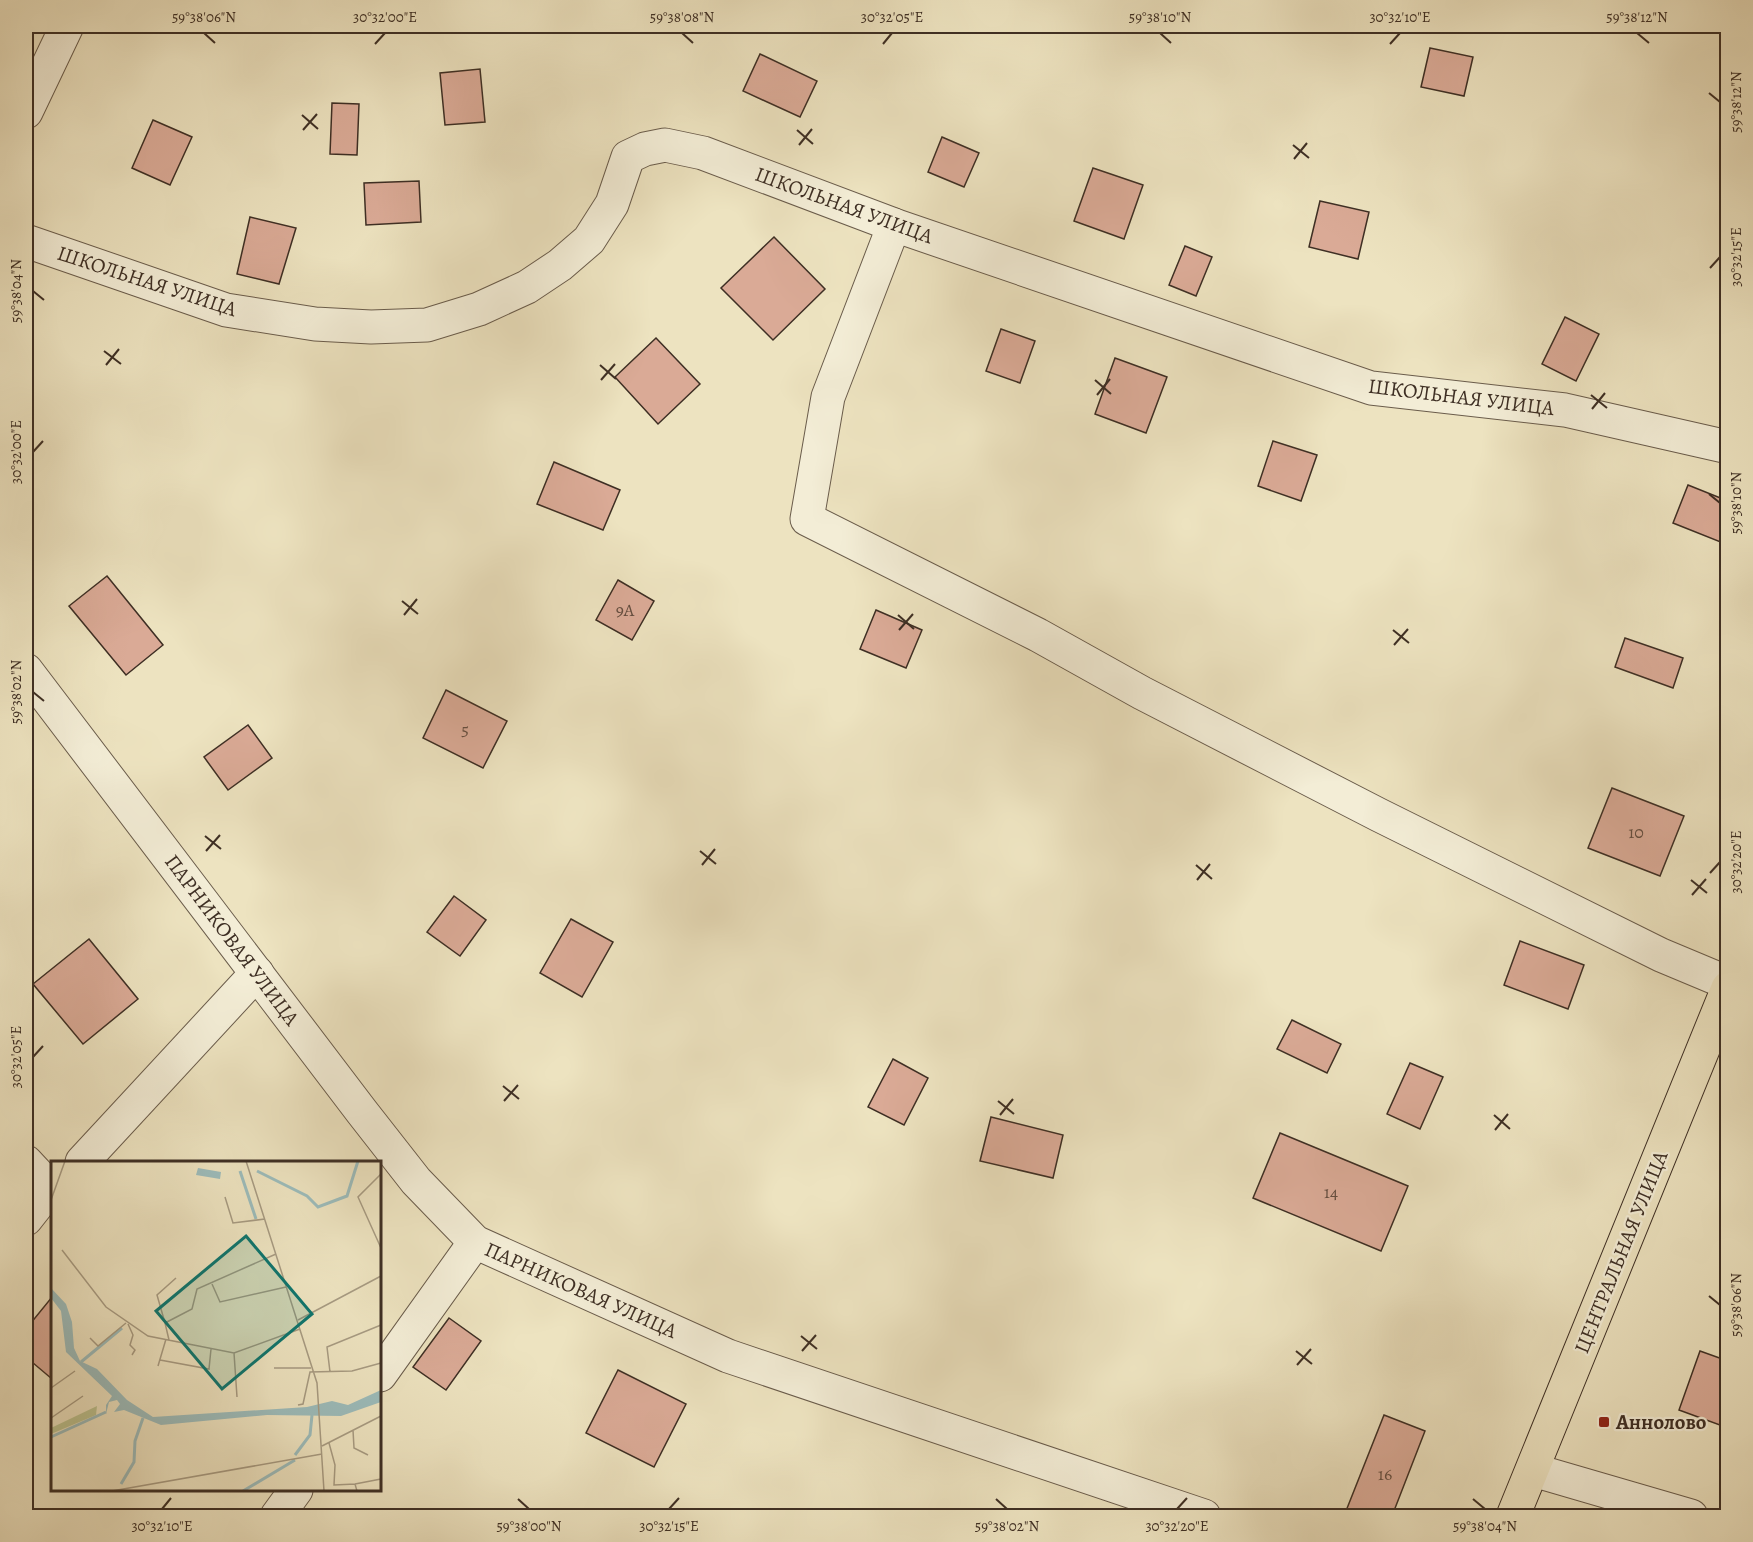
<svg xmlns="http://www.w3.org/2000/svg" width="1753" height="1542" font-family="Alegreya,serif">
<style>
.building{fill:#daaa96;stroke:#3e2f24;stroke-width:1.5}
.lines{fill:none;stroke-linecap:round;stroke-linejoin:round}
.minor-casing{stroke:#6a5c4b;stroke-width:35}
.major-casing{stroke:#3e2f24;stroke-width:35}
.minor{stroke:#f3edd6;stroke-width:33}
.major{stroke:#ede3c0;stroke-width:33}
.ticks{fill:none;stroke:#3e2f24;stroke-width:2}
.poi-dot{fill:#8f2418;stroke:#f3edd6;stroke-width:2}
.labels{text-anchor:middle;stroke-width:4.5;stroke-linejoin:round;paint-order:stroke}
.number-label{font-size:18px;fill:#654e40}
.street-label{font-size:21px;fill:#3e2f24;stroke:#f3edd6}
.poi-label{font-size:21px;font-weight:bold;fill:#3e2f24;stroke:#f3edd6;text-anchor:start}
.inset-river{fill:none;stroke:#9cbcbb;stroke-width:3}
.inset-road{fill:none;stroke:#a79b82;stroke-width:1.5}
.view{fill:#0f766e;fill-opacity:0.15;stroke:#0f766e;stroke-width:3}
.inset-edge{fill:none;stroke:#3e2f24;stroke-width:3}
.neatline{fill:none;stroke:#3e2f24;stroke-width:2}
.ticks-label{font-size:15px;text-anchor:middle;fill:#3e2f24}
</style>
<rect width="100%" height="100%" fill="#ede3c0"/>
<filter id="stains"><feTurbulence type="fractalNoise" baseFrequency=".00333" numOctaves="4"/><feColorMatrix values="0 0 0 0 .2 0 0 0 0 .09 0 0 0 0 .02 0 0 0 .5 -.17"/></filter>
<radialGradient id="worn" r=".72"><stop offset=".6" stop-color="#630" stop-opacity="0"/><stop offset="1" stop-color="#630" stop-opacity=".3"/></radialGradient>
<g class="building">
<polygon points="1430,48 1473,57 1464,96 1421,87"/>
<polygon points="760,54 817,81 800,117 743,91"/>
<polygon points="480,69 485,122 445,125 440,73"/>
<polygon points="332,103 359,104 357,155 330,154"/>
<polygon points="153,120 192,137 170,185 132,168"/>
<polygon points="942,137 979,153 964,187 928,172"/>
<polygon points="1093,168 1143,185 1124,239 1074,221"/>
<polygon points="419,181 421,222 366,225 364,183"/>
<polygon points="1320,201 1369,212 1358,259 1309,247"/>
<polygon points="250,217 296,228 279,284 237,274"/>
<polygon points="774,237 825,289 773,340 721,288"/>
<polygon points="1185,246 1212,257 1196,296 1169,285"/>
<polygon points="1565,317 1599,334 1576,381 1542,364"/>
<polygon points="1001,329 1035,341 1020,383 986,371"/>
<polygon points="656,338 700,384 658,424 615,377"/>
<polygon points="1115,358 1167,377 1146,433 1095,414"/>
<polygon points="1273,441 1317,455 1301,501 1258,486"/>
<polygon points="554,462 620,490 603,530 537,504"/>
<polygon points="1688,485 1728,501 1728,545 1673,523"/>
<polygon points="107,576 163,645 126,675 69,606"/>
<polygon points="618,580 654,601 632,640 596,620"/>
<polygon points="876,610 922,630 906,668 860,649"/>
<polygon points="1625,638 1683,658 1673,688 1615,667"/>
<polygon points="446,690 507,721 483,768 423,738"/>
<polygon points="248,725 272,758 228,790 204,757"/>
<polygon points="1612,788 1684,816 1660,876 1588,848"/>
<polygon points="454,896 486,920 460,956 427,932"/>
<polygon points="571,919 613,942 582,997 540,973"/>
<polygon points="89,939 138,999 83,1044 33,984"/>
<polygon points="1520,941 1584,965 1568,1009 1504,985"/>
<polygon points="1292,1020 1341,1044 1327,1073 1277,1049"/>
<polygon points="893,1059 928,1078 904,1125 868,1107"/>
<polygon points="1410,1063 1443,1077 1420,1129 1387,1114"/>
<polygon points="991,1117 1063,1135 1053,1178 980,1161"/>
<polygon points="1280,1133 1408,1186 1381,1251 1253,1198"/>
<polygon points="52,1297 52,1379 26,1357 26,1329"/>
<polygon points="449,1318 481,1341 446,1390 413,1367"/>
<polygon points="1700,1351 1728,1361 1728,1428 1679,1410"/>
<polygon points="618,1370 686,1404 654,1467 586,1433"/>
<polygon points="1384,1415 1425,1431 1392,1516 1344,1516"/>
</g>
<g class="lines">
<defs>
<g id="minor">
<polyline points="26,112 67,26"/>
<polyline points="894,225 828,397 807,519 1038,635 1142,693 1379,815 1661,955 1728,983"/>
<polyline points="26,241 226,310 315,324 371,327 427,325 479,309 527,287 560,265 589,240 612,204 628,157 645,149 665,145 703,153 894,225 1371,388 1565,410 1728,447"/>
<polyline points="26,670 362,1112 416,1181 475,1242 728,1356 1204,1516"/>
<polyline points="26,1162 40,1177 52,1182"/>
<polyline points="82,1162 257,973"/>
<polyline points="26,1219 52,1186"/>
<polyline points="380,1375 475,1242"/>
<polyline points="1533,1470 1691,1516"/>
<polyline points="277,1516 296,1490"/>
</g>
<polyline id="major" points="1513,1516 1728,988"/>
</defs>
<use href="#minor" class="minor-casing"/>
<use href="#major" class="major-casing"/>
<use href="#minor" class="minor"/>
<use href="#major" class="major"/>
</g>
<path class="ticks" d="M 204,33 L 215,43M 682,33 L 693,43M 1160,33 L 1171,43M 1637,33 L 1649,43M 375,44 L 385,33M 883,44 L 892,33M 1390,44 L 1400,33M 1709,93 L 1720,102M 302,115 L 318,129M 303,130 L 317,114M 797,130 L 813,144M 799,145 L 812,129M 1293,145 L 1309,158M 1294,159 L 1307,143M 1710,268 L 1720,257M 33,291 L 44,300M 104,351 L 121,364M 106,365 L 119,349M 600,365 L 616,379M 601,380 L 615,364M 1095,380 L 1111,394M 1097,395 L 1110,379M 1591,395 L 1607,408M 1592,409 L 1605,393M 33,452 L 43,441M 1709,494 L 1720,503M 402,601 L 418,614M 404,615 L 417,599M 898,615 L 914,629M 899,630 L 913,614M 1393,630 L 1409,643M 1394,645 L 1408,629M 33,692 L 44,701M 205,836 L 221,849M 206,851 L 220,835M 700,851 L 716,864M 702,865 L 715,849M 1196,865 L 1212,879M 1710,873 L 1720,862M 1197,880 L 1210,864M 1691,880 L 1707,893M 1692,895 L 1706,879M 33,1057 L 43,1046M 503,1086 L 519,1099M 504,1101 L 518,1085M 998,1101 L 1014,1114M 1000,1115 L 1013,1099M 1494,1115 L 1510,1129M 1495,1130 L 1508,1114M 1709,1296 L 1720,1305M 801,1336 L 817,1349M 802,1351 L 816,1335M 1296,1351 L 1312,1364M 1297,1365 L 1311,1349M 518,1499 L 529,1509M 996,1499 L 1007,1509M 1473,1499 L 1485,1509M 162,1509 L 171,1498M 669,1509 L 679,1498M 1177,1509 L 1187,1498"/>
<rect class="poi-dot" x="1598" y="1416" width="12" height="12" rx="3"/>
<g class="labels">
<g class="number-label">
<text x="625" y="616">9А</text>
<text x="465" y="735">5</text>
<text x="1636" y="838">10</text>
<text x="1331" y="1198">14</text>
<text x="1385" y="1480">16</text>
</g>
<g class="street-label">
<text transform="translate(844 205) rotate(20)" y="7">ШКОЛЬНАЯ УЛИЦА</text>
<text transform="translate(147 281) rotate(18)" y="7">ШКОЛЬНАЯ УЛИЦА</text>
<text transform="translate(1461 397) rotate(7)" y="7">ШКОЛЬНАЯ УЛИЦА</text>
<text transform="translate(232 940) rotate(53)" y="7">ПАРНИКОВАЯ УЛИЦА</text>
<text transform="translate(1621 1252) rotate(-68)" y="7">ЦЕНТРАЛЬНАЯ УЛИЦА</text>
<text transform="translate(581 1290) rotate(24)" y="7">ПАРНИКОВАЯ УЛИЦА</text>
</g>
<g class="poi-label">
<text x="1616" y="1429">Аннолово</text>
</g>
</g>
<g transform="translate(51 1161)">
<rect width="330" height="330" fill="#ede3c0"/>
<path d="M 46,245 L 45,254 L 0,273 L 0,267 Z" fill="#bcc390"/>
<path d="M 147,7 L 170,11 L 169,18 L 145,14 ZM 0,127 L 15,143 L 21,161 L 23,187 L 29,200 L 46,208 L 76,239 L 102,256 L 256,246 L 281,240 L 297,244 L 330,229 L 330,241 L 290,255 L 216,254 L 110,264 L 73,249 L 63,251 L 69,243 L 66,239 L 58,241 L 55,253 L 55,244 L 61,235 L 15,191 L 10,150 L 0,137 Z" fill="#9cbcbb"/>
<path class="inset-river" d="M 189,10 L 205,58M 206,10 L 256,35 L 267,46 L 296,35 L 307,0M 30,201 L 71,167M 0,276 L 55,251M 244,294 L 259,274 L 261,254M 70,323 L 83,301 L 84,280 L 92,257M 192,330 L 244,299"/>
<path class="inset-road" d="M 195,0 L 266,222 L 273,330M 330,13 L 307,36 L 330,87M 174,36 L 182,62 L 214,58M 0,39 L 14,0M 11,89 L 55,146 L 97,175 L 183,192 L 249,168M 161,123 L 169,141 L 235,126M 247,159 L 330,115M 114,162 L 106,134 L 125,117M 77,163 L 82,174 L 79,184 L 84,189 L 81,194M 39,177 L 47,185 L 75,162M 118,179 L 114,162 L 141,148 L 146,128 L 225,93M 183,192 L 186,236M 109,199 L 158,208 L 160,188M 107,205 L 115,178M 223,207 L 260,207M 279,211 L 276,186 L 330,164M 0,227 L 24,210M 247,244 L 252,243 L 259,211 L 301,210 L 330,202M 0,257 L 32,235M 302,269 L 303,287 L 317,294M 278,282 L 284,304 L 283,324 L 304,323 L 306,330M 271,285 L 330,255M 304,323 L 330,318M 61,330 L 271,293"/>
<path class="view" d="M 195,75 L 261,153 L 171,228 L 105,150 Z"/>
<rect width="330" height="330" class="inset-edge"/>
</g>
<rect width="1753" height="1542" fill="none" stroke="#ede3c0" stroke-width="66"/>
<rect x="33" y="33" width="1687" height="1476" class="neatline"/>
<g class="ticks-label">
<text x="204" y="22">59°38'06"N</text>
<text x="385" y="22">30°32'00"E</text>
<text x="682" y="22">59°38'08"N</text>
<text x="892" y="22">30°32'05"E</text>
<text x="1160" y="22">59°38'10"N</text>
<text x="1400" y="22">30°32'10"E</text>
<text x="1637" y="22">59°38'12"N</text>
<text transform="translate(1736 102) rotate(-90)" y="5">59°38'12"N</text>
<text transform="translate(1736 257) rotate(-90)" y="5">30°32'15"E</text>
<text transform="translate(16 291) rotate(-90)" y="5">59°38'04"N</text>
<text transform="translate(16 452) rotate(-90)" y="5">30°32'00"E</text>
<text transform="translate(1736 503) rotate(-90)" y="5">59°38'10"N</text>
<text transform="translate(16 692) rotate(-90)" y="5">59°38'02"N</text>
<text transform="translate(1736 862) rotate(-90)" y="5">30°32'20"E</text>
<text transform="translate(16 1057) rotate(-90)" y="5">30°32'05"E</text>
<text transform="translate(1736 1305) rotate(-90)" y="5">59°38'06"N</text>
<text x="162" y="1531">30°32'10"E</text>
<text x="529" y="1531">59°38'00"N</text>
<text x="669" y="1531">30°32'15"E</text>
<text x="1007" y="1531">59°38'02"N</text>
<text x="1177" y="1531">30°32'20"E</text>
<text x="1485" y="1531">59°38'04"N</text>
</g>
<rect width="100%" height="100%" filter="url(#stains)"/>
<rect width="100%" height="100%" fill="url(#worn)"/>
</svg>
